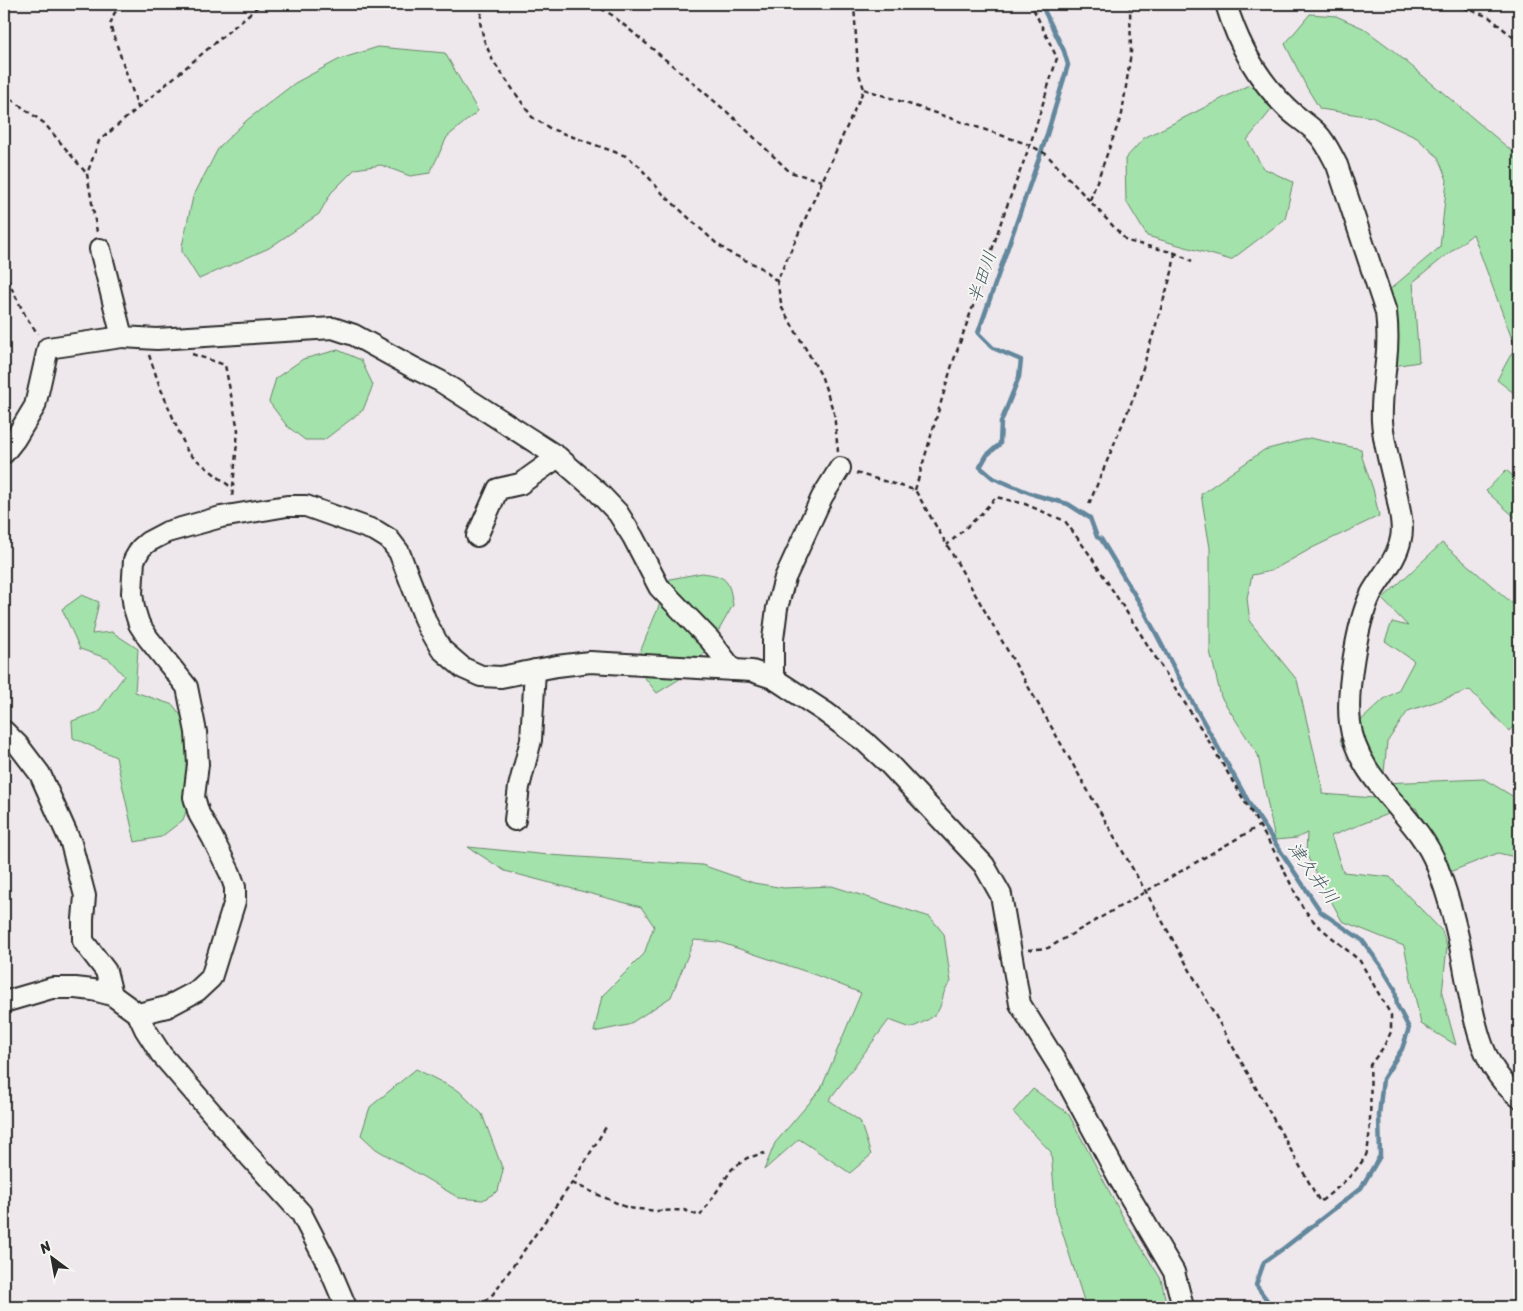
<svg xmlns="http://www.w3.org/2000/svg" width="1523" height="1311" font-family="Sriracha,'Klee One',sans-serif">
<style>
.green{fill:#a3e2aa;stroke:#67866a}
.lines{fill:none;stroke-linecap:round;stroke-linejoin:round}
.stream{stroke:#63879c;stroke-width:4.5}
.minor-casing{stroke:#2b2b2b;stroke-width:24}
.path{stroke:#2b2b2b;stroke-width:2.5;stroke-dasharray:5 4;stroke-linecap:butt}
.minor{stroke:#f6f6f2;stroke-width:20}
.labels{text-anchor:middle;stroke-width:4;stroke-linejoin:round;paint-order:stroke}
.water-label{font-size:18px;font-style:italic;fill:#475964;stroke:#f6f6f2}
</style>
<rect width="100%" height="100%" fill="#eee7ec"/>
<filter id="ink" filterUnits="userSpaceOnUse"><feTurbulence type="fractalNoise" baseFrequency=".02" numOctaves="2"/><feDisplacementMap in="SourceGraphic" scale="10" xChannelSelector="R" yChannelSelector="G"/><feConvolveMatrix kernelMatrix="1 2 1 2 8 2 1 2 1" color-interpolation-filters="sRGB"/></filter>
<g filter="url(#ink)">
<g class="green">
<polygon points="1310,14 1336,16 1363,28 1390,48 1519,157 1519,397 1497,380 1515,347 1473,234 1413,282 1419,362 1393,366 1382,296 1440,247 1447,180 1438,157 1417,138 1372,117 1320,109 1307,88 1285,44"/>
<polygon points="378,47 445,53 478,111 447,137 430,173 410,176 381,165 355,169 331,193 319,214 269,248 199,279 182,252 182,246 193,197 219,147 247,120 295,83 340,59"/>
<polygon points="1249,85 1276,104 1247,140 1263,168 1293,182 1285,219 1231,260 1147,236 1126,201 1125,159 1144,138"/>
<polygon points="338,350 361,360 373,385 363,410 324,440 305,440 287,426 269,402 276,378 303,359"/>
<polygon points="1310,438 1361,449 1362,457 1373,489 1379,516 1314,547 1271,571 1252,575 1247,598 1250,622 1297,680 1322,786 1322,794 1374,798 1340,740 1384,699 1398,691 1414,661 1385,641 1392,622 1408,626 1382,599 1442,543 1519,609 1519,720 1509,731 1470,690 1408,711 1387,742 1383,783 1484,779 1519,800 1519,858 1498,853 1447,873 1416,808 1403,808 1331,836 1343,872 1390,877 1442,931 1447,947 1442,994 1456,1045 1421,1024 1404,946 1342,921 1306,854 1307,833 1297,838 1275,840 1258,755 1221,697 1210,651 1210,548 1201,494 1264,450"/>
<polygon points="1506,470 1519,481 1519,521 1486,491"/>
<path d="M 702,573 C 728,576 729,581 733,605 L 715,637 L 691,672 L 657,693 L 645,678 L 640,652 L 670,579 Z"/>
<polygon points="82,595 99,602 92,634 112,632 138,649 135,692 173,705 185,721 194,790 183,820 161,837 135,842 116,757 73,738 72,721 98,712 124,676 109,659 80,649 62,609"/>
<path d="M 468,847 L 549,855 L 702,865 L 754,883 L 784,888 L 832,886 L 930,917 L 944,934 L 951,982 C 941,992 944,1000 938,1011 C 933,1019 919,1024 911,1028 L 889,1020 L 829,1100 L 860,1121 L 871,1155 L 850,1173 L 799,1139 L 764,1170 L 775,1143 L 821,1089 L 861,993 L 813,974 L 719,942 L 694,940 L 671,997 L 628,1025 L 594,1032 L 602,996 L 644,954 L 654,926 L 641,907 L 505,871 Z"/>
<polygon points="416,1069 459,1091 482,1114 503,1170 498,1191 483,1200 459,1198 376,1149 361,1135 370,1107"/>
<polygon points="1033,1089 1068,1113 1125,1221 1161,1279 1167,1307 1086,1307 1056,1212 1051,1152 1013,1112"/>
</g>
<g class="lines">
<polyline class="stream" points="1041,4 1064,51 1068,65 1045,141 978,333 993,348 1021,360 1019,377 1001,422 1000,444 987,455 980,467 993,478 1035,495 1068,504 1090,518 1097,537 1101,539 1142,607 1184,687 1252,808 1321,912 1362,940 1381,966 1395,989 1397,1005 1409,1028 1402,1049 1383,1079 1379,1115 1380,1156 1361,1188 1284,1248 1264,1262 1256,1285 1272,1307"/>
<defs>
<g id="minor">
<path d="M 1226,4 C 1238,44 1257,79 1287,108 C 1296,117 1308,124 1317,133 C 1326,142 1331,154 1337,165 L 1386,312 C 1388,329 1388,345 1386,362 C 1384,382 1381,401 1382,421 C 1384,447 1392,471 1397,496 C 1399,510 1404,524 1401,538 C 1397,560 1381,576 1371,594 C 1357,623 1346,691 1350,723 C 1357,782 1417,813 1437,866 C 1450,900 1459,937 1465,972 C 1474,1018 1480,1067 1519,1097"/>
<polyline points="100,249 122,337 157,339 333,328 354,335 414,368 440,381 558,457 598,492 618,513 633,537 659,587 710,640 733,670"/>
<polyline points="4,453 15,439 35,406 48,348 122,337"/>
<polyline points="477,536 498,489 520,484 558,457"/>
<polyline points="773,678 773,639 777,608 785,578 822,497 840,468"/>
<polyline points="4,731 18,745 40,774 71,843 85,896 83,919 83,941 106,971 112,995"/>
<polyline points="515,820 519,787 531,740 535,670"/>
<polyline points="4,1002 52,988 75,988 93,990 112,995 138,1014 145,1029 161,1054 250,1157 301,1213 329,1267 346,1307"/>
<polyline points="138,1014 167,1007 197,991 211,978 235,901 235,887 230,873 212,837 199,814 194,797 198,764 196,732 187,687 148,638 139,624 134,608 132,593 134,560 141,548 148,542 167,532 221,517 287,506 306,506 376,531 389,539 399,552 427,624 441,649 463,668 481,676 501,677 557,666 590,662 752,671 773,678 825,712 864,741 888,763 984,865 1001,895 1020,1004 1061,1070 1120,1180 1174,1272 1183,1307"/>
</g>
</defs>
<use href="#minor" class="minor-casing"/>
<g class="path">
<polyline points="121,4 114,14 110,25 138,107"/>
<polyline points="483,4 480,22 484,40 493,61 532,117 551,129 626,156 638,165 663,194 717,244 730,253 760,267 777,281"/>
<polyline points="593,4 612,15 691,81 734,118 790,172 822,181"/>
<polyline points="1455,4 1489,17 1519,42"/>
<polyline points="864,89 1030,145 1046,154 1127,241 1175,253 1192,261"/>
<polyline points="4,94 44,123 87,174"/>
<polyline points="1090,200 1122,114 1131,52 1130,8 1128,4"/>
<polyline points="97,232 87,174 99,141 261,4"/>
<polyline points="4,252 8,281 26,317 38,334"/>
<polyline points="192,354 225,365 238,430 232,498"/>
<polyline points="149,355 160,387 188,453 232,488"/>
<polyline points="838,452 834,413 821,375 782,308 777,281 864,89 858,71 854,4"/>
<path d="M 856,473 L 915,490 L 947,545 L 1146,892 L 1320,1202 C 1337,1188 1355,1175 1366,1155 C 1371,1144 1371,1080 1370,1065 L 1383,1048 L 1391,1032 L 1391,1015 L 1360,961 L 1316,924 L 1303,908 L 1273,849 L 1204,733 L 1090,555 L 1065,521 L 1025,504 L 996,497 L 981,514 L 947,545"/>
<polyline points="915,490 952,365 983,278 1002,219 1030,145 1057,58 1031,4"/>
<polyline points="1089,504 1135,394 1172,272 1175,253"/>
<polyline points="1028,950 1048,948 1259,826"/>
<polyline points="572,1183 628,1208 657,1211 684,1210 700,1216 732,1169 747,1158 765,1153"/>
<polyline points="478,1307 493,1294 572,1183 606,1127"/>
</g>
<use href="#minor" class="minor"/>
</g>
</g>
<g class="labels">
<g class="water-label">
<text transform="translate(982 277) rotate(-71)" y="6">半田川</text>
<text transform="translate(1313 873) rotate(54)" y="6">津久井川</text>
</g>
</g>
<rect width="1523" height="1311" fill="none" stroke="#f6f6f2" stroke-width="20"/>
<rect x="10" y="10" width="1503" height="1291" fill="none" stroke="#2b2b2b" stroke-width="2" filter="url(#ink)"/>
<g transform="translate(52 1258) rotate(328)" stroke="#f6f6f2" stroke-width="4" paint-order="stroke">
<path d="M0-4L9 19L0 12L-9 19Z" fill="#2b2b2b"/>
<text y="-8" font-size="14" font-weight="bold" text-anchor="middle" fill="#2b2b2b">N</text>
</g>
</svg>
